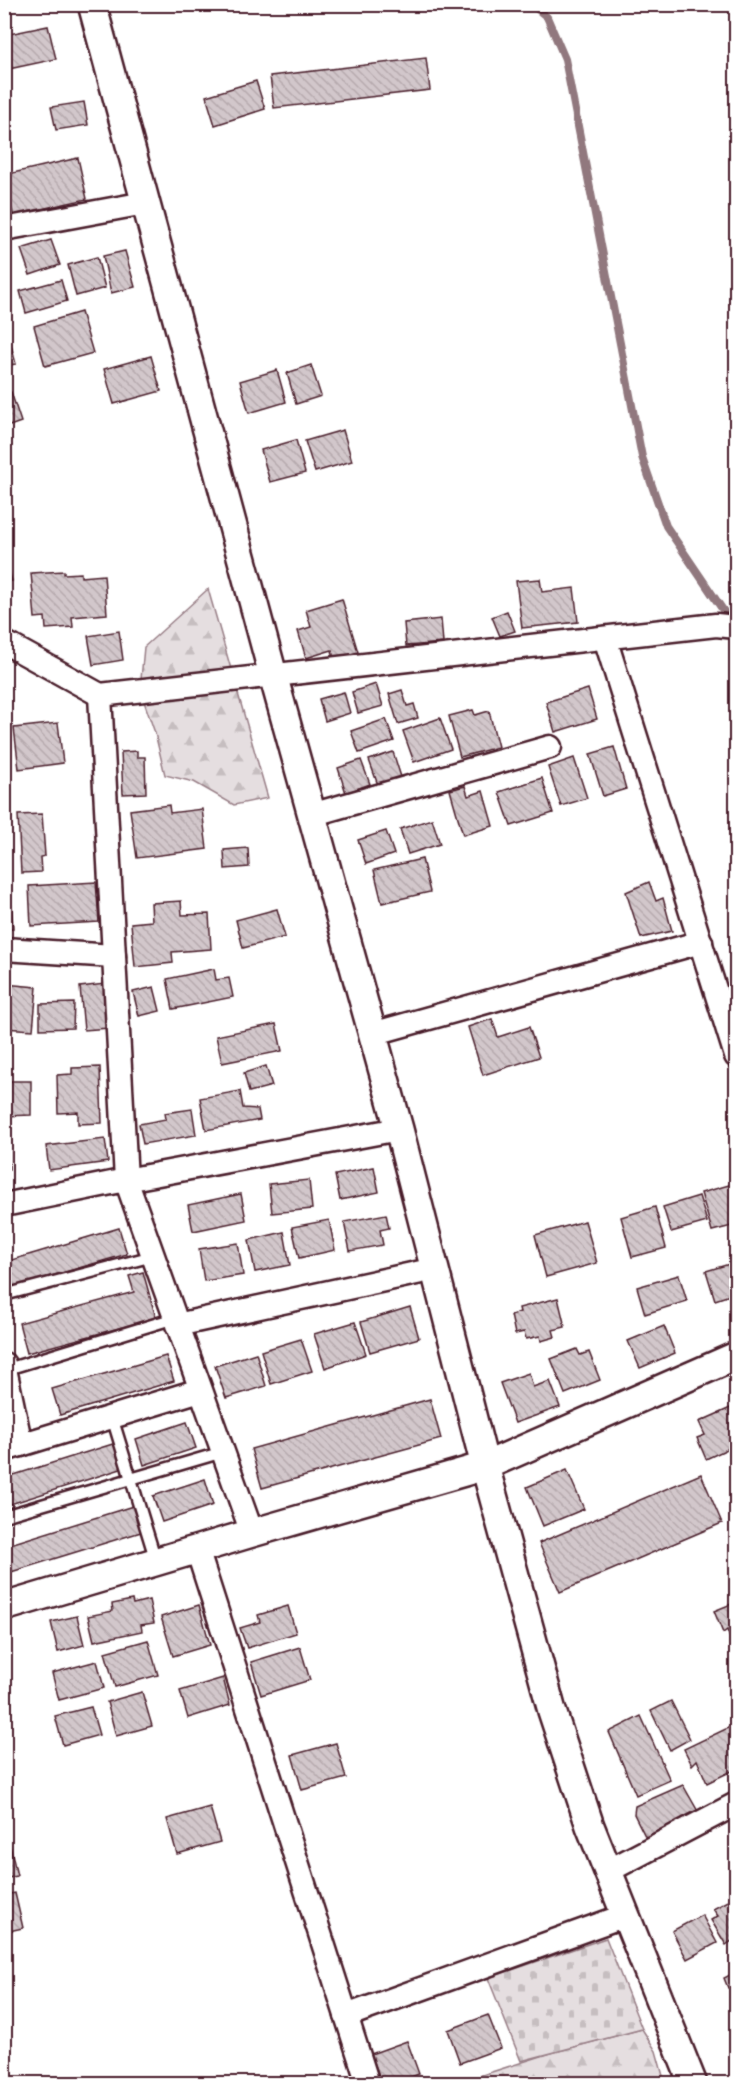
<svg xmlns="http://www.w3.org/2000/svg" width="741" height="2088" font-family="Sriracha,sans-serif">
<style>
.forest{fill:url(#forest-firs);stroke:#987e86;stroke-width:1.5}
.cemetery{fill:url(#cemetery-stones);stroke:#987e86;stroke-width:1.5}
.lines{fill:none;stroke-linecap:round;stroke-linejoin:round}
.stream{stroke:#91787e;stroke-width:8}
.building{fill:url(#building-back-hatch);stroke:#4a1f2b;stroke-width:1.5}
.service-casing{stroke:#4a1f2b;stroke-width:15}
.minor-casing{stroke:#4a1f2b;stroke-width:27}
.tertiary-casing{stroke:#4a1f2b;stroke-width:32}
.service{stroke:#fff;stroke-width:10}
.minor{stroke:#fff;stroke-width:22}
.tertiary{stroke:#fff;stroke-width:27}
</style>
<defs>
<pattern id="forest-firs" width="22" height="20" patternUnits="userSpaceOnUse" patternTransform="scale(1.5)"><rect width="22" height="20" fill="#e5dee0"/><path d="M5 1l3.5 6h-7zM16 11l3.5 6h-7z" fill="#c6bec0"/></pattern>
<pattern id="cemetery-stones" width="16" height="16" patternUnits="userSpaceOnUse" patternTransform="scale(1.5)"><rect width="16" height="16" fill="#e5dee0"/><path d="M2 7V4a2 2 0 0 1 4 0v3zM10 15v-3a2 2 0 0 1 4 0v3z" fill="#c6bec0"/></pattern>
<pattern id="building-back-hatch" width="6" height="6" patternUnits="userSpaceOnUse" patternTransform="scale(1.5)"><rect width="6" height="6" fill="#d2c7cb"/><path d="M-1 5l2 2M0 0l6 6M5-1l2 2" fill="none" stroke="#b6aaae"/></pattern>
</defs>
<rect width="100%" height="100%" fill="#fff"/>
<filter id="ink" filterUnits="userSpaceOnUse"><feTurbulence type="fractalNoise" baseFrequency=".0167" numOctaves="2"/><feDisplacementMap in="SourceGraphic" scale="12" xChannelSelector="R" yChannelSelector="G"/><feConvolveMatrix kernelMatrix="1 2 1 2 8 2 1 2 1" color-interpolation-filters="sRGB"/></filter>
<g filter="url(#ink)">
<g class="forest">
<polygon points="208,589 268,798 234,805 194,782 165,775 155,733 140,690 144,647"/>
<polygon points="642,2029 656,2051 665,2083 576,2083 572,2079 553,2084 454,2084 551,2053"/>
</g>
<polygon class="cemetery" points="606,1938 642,2029 521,2061 488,1978"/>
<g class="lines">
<polyline class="stream" points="531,4 547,17 565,59 642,457 666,526 731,622"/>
</g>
<g class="building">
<polygon points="48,26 56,59 4,70 4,35"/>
<polygon points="426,58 430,90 274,108 270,76"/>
<polygon points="256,81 265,109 215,125 206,96"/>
<polygon points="84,102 88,125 56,130 51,107"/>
<polygon points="78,158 87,199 13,215 4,175"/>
<polygon points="51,240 60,265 30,275 21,249"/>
<polygon points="125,251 135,287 111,293 103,256"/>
<polygon points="97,257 105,288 76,296 68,265"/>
<polygon points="61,280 67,301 26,313 20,291"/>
<polygon points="81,312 93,353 45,366 34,326"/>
<polygon points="8,334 16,364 4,366 4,335"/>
<polygon points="151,356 161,391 114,404 104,369"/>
<polygon points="311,365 321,396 296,404 287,373"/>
<polygon points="277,370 286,402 249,413 240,381"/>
<polygon points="11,392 21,422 4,428 4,395"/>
<polygon points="343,430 352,461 315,472 305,441"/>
<polygon points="296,440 305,473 270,482 261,450"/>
<polygon points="4,552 12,581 4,583"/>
<polygon points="64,571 64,574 81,573 81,577 104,575 107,614 72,617 73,627 46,629 45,617 35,618 31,573"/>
<polygon points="540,579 542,592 574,588 578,622 522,628 516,581"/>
<polygon points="342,599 358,652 334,659 332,650 306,658 298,631 311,627 306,610"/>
<polygon points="507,611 515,631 500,636 492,617"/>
<polygon points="441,619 443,643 406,646 404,623"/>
<polygon points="119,631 123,660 93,665 88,636"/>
<polygon points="376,684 383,706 358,713 352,692"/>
<polygon points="588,689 597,719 555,732 546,702"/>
<polygon points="402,690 407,706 414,704 418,718 398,724 389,694"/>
<polygon points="344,692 350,713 325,721 319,699"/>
<polygon points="473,710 475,715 489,711 498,747 460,757 449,716"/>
<polygon points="440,718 451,749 414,762 403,731"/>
<polygon points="386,719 394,741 359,753 351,731"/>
<polygon points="58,723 63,763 19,769 14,728"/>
<polygon points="614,747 626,789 603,796 590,754"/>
<polygon points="137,751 137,757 145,757 146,793 123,794 121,752"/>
<polygon points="393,752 401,777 378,785 369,760"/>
<polygon points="574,758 587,798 561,806 548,767"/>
<polygon points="361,760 370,784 346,793 338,768"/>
<polygon points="542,778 553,813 511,826 499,792"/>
<polygon points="465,786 468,796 483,791 493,826 463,835 450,790"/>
<polygon points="169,805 170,813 202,809 207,849 137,858 130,810"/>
<polygon points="42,814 45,856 40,857 41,872 21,873 18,815"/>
<polygon points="432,819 440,844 408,854 400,829"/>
<polygon points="386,831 394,854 366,864 358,840"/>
<polygon points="248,848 249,867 225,869 224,850"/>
<polygon points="422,859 430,892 382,903 374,870"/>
<polygon points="96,882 99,922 31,926 29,886"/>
<polygon points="649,882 656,901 663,898 672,931 641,938 626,892"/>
<polygon points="4,886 10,886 13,929 4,930"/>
<polygon points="181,901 182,915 209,914 211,949 172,952 173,963 135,967 131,923 152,921 151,903"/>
<polygon points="277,909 285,937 243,948 236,920"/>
<polygon points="214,969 216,980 229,978 233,997 173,1009 167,979"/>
<polygon points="4,984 37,987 33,1030 4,1028"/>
<polygon points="105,984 109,1028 84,1030 80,987"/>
<polygon points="154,987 160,1011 139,1016 133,992"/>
<polygon points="74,1003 73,1028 40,1029 40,1004"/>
<polygon points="492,1019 498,1037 529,1027 539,1057 483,1075 468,1027"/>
<polygon points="276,1024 282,1051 222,1063 216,1036"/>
<polygon points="266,1066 272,1086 249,1092 244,1073"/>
<polygon points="4,1067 5,1081 31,1081 31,1115 4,1116"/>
<polygon points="100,1067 102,1123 78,1124 78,1112 58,1113 57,1075 72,1074 72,1068"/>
<polygon points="240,1091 243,1108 258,1109 260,1120 206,1130 200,1098"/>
<polygon points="192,1109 196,1135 143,1144 139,1124 166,1119 165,1113"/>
<rect x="4" y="1128" width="5" height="41"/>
<polygon points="105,1139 108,1162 49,1170 46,1146"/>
<polygon points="374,1167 379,1192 340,1200 335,1175"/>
<polygon points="309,1180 312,1209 272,1213 269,1184"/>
<polygon points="736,1183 736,1225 712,1231 701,1193"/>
<polygon points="241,1194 246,1220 193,1231 188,1205"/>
<polygon points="699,1196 707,1222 671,1232 663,1207"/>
<polygon points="655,1207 666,1248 632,1257 621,1217"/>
<polygon points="386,1214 389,1228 380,1230 383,1245 350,1251 344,1222"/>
<polygon points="329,1220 335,1250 299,1258 292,1227"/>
<polygon points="585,1221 597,1263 546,1277 535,1235"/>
<polygon points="119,1228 127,1254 13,1287 5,1262"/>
<polygon points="284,1232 290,1265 255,1272 249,1240"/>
<polygon points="238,1243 243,1275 204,1281 199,1249"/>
<polygon points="736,1262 736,1293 715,1300 706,1271"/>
<polygon points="143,1272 156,1318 27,1353 19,1323 134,1292 129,1276"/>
<polygon points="679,1275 687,1301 645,1314 637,1287"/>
<polygon points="558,1298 565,1327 553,1330 555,1337 541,1341 540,1336 526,1339 524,1332 515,1334 511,1315 520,1312 519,1308"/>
<polygon points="410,1307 419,1338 370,1352 361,1322"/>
<polygon points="355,1322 366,1354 325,1368 314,1334"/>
<polygon points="664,1326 675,1353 640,1368 628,1341"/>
<polygon points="301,1339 312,1371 271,1384 261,1351"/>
<polygon points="577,1349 580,1355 589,1352 600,1380 565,1394 551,1359"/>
<polygon points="256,1353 266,1386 226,1398 215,1366"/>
<polygon points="166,1356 174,1381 60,1415 52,1389"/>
<polygon points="529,1373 533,1387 550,1381 560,1407 515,1423 500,1383"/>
<polygon points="430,1399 441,1439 262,1488 251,1449"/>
<polygon points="735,1406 736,1445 706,1459 697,1438 705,1435 699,1422"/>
<polygon points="187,1422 196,1448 144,1465 136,1439"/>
<polygon points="116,1443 124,1468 4,1506 4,1478"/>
<polygon points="567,1470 584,1509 543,1526 527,1487"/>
<polygon points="701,1474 722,1523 560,1592 539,1543"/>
<polygon points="205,1479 213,1505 162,1522 153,1496"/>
<polygon points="133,1506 141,1532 11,1572 4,1546"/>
<polygon points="132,1600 133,1604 149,1600 154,1623 141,1625 142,1631 94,1641 88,1616 113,1611 112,1604"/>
<polygon points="736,1602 736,1654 727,1630 723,1633 714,1611"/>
<polygon points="199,1605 210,1645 173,1656 161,1617"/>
<polygon points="288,1606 296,1633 247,1648 240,1628 260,1622 258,1615"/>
<polygon points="77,1616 84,1645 58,1652 51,1622"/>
<polygon points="148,1640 158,1675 115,1687 105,1652"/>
<polygon points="300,1647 310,1680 261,1695 251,1662"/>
<polygon points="97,1661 104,1688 59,1700 52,1673"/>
<polygon points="223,1678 230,1705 188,1718 180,1691"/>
<polygon points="142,1692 152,1726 116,1736 107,1702"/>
<polygon points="671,1701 690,1739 670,1750 651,1711"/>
<polygon points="91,1707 99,1735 63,1745 55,1716"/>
<polygon points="641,1716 670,1780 636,1795 609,1732"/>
<polygon points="732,1726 736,1735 736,1769 707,1783 697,1760 692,1765 684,1749"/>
<polygon points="336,1743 346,1778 302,1790 292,1755"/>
<polygon points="683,1785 700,1815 647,1840 634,1814 635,1806"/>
<polygon points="210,1807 220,1842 177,1854 167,1819"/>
<polygon points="9,1841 17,1876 4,1879 4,1842"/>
<polygon points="15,1893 23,1928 4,1932 4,1895"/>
<polygon points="734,1898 736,1903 736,1938 726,1945 711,1920 718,1916 713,1909"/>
<polygon points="702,1915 717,1943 687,1959 672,1931"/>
<polygon points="736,1972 736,1984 728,1988 724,1978"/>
<polygon points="488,2015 501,2048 460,2063 448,2030"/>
<polygon points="407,2041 419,2074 392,2084 382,2084 371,2054"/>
</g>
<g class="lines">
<defs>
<g id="service">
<polyline points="4,1295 153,1256"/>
<polyline points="4,1370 175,1318"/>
<polyline points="112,1417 156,1561"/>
<polyline points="4,1516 223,1452"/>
</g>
<g id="minor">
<polyline points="4,229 145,203"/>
<polyline points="605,638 736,1056"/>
<polyline points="4,642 100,695 716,625 736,627"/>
<polyline points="100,695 126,1180 252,1533"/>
<polyline points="311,815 550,747"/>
<polyline points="4,949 114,956"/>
<polyline points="372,1034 701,942"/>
<polyline points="4,1205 126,1180 399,1129"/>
<polyline points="177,1325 435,1269"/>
<polyline points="4,1364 21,1445"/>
<polyline points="4,1450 200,1390"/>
<polyline points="197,1549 368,2084"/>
<polyline points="608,1871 736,1804"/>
<polyline points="346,2016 626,1915"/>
</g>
<g id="tertiary">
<polyline points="92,4 273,675 399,1129 485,1466 552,1711 590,1826 693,2084"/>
<polyline points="4,1607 252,1533 485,1466 736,1356"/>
</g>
</defs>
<use href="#service" class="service-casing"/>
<use href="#minor" class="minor-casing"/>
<use href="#tertiary" class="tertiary-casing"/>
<use href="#service" class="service"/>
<use href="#minor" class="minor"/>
<use href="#tertiary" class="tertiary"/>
</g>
</g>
<rect width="741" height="2088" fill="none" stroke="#fff" stroke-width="24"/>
<rect x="12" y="12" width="717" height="2064" fill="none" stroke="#4a1f2b" stroke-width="2" filter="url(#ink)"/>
</svg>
